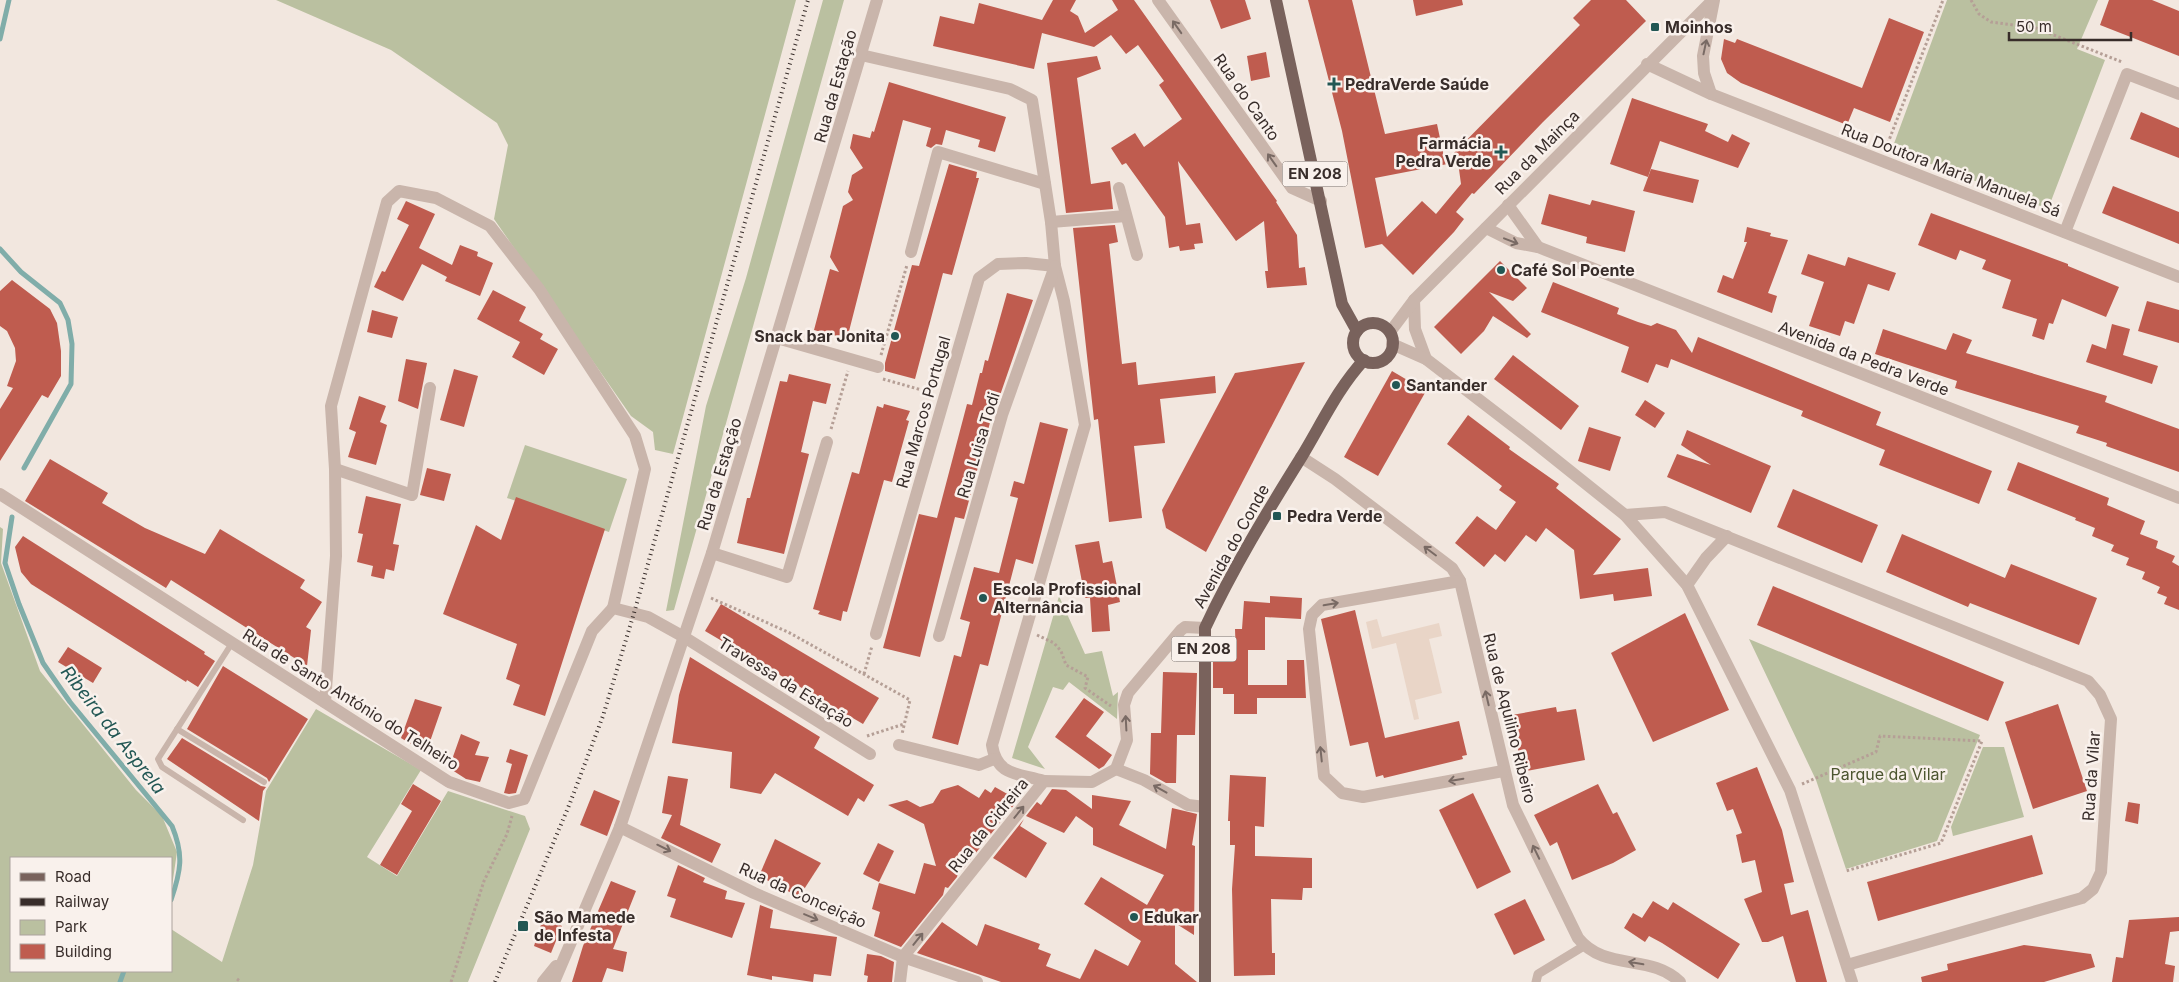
<svg xmlns="http://www.w3.org/2000/svg" width="2179" height="982" font-family="Inter,sans-serif">
<style>
.green{fill:#bac0a0}
.plaza{fill:#e9d5c7}
.lines{fill:none;stroke-linecap:round;stroke-linejoin:round}
.stream{stroke:#80ada9;stroke-width:5}
.building{fill:#bf5c4f;fill-rule:evenodd}
.path{stroke:#b59f96;stroke-width:3;stroke-dasharray:2.5 2.5;stroke-linecap:butt}
.service{stroke:#c9b5ab;stroke-width:6}
.pedestrian{stroke:#c9b5ab;stroke-width:9}
.minor{stroke:#c9b5ab;stroke-width:12}
.tertiary{stroke:#c9b5ab;stroke-width:12}
.primary{stroke:#79625c;stroke-width:12}
.rail{stroke:#382d2a;stroke-width:4;stroke-dasharray:1 4;stroke-linecap:butt}
.oneway{stroke:#796a64}
.poi-dot{fill:#225754;stroke:#f9f1ec;stroke-width:2}
.labels{text-anchor:middle;stroke-width:5;stroke-linejoin:round;paint-order:stroke}
.shield{fill:#f9f1ec;stroke:#726864;stroke-width:1}
.shield-label{font-size:15px;font-weight:bold;fill:#382d2a}
.poi-label{font-size:16px;font-weight:bold;fill:#382d2a;stroke:#f9f1ec;text-anchor:start}
.street-label{font-size:16px;fill:#382d2a;stroke:#f9f1ec}
.park-label{font-size:16px;fill:#4c552f;stroke:#f9f1ec}
.water-label{font-size:18px;font-style:italic;fill:#225754;stroke:#f9f1ec}
</style>
<rect width="100%" height="100%" fill="#f2e7df"/>
<g class="green">
<polygon points="276,0 796,0 673,454 655,450 653,432 631,416 494,219 508,145 497,123 391,50"/>
<polygon points="823,0 844,0 674,610 666,611 706,406 746,278"/>
<polygon points="1947,0 2098,0 2077,49 2105,60 2048,209 1892,149"/>
<polygon points="525,445 627,479 609,532 507,498"/>
<polygon points="0,527 3,529 1,563 40,671 136,790 162,816 177,852 171,893 171,858 11,858 11,971 171,971 171,929 222,962 253,865 266,791 316,709 421,770 367,857 397,876 448,791 525,816 530,829 468,982 0,982"/>
<polygon points="1059,596 1085,654 1102,651 1113,696 1118,692 1117,719 1069,682 1063,690 1053,687 1028,747 1045,769 1012,758"/>
<polygon points="1749,639 1980,735 1937,841 1846,869 1816,780"/>
<polygon points="1983,747 2004,747 2024,817 1953,836 1951,827"/>
</g>
<polygon class="plaza" points="1377,619 1382,637 1439,623 1442,636 1429,639 1442,693 1415,700 1419,719 1414,720 1396,643 1372,649 1366,622"/>
<g class="lines">
<g class="stream">
<polyline points="0,39 9,0"/>
<polyline points="0,249 21,272 60,303 68,320 72,344 71,384 24,468"/>
<path d="M 12,517 L 5,563 L 19,604 L 43,663 L 70,702 L 172,826 C 184,855 181,871 171,900"/>
<polyline points="120,982 124,971"/>
</g>
</g>
<g class="building">
<polygon points="1053,0 1076,0 1070,11 1078,16 1085,33 1118,10 1112,0 1134,0 1277,201 1276,202 1297,235 1299,268 1305,267 1307,285 1267,288 1265,271 1268,271 1264,221 1236,241 1178,161 1186,225 1200,223 1203,243 1194,244 1195,249 1180,251 1179,246 1169,248 1165,217 1126,163 1122,165 1111,148 1135,133 1144,147 1182,119 1159,85 1164,81 1138,45 1126,54 1111,35 1094,47 1042,33 1034,69 933,46 940,16 974,24 979,3 1042,20"/>
<polygon points="1210,0 1245,0 1251,19 1221,29"/>
<path d="M 1308,0 L 1352,0 L 1385,134 L 1437,124 L 1445,162 L 1580,25 L 1573,18 L 1591,0 L 1626,0 L 1646,21 L 1543,122 L 1474,194 L 1472,193 L 1456,212 L 1464,219 L 1454,232 L 1413,275 L 1382,244 L 1365,248 L 1342,131 ZM 1458,162 L 1461,184 L 1436,214 L 1422,201 L 1387,237 L 1375,178 Z"/>
<polygon points="1413,0 1462,0 1463,5 1416,16"/>
<polygon points="2109,0 2152,0 2179,11 2179,56 2100,25"/>
<polygon points="1889,18 1924,32 1890,122 1854,108 1847,125 1741,83 1727,73 1721,59 1724,39 1735,43 1737,39 1862,88"/>
<polygon points="1266,52 1270,77 1251,81 1247,56"/>
<polygon points="1097,56 1101,69 1077,78 1091,184 1110,181 1113,209 1066,213 1047,63"/>
<polygon points="889,82 1006,117 995,152 978,147 980,140 946,130 942,145 936,144 931,148 926,146 931,128 903,120 847,339 814,330 830,269 839,272 830,257 843,206 853,200 848,192 852,175 863,168 850,148 853,134 870,138 872,131 874,132"/>
<polygon points="1632,98 1708,124 1705,131 1728,142 1732,134 1750,143 1738,168 1660,141 1648,177 1610,164"/>
<polygon points="2141,112 2179,128 2179,158 2130,139"/>
<polygon points="949,164 977,172 976,178 979,178 952,275 943,273 915,379 885,371 885,363 912,265 919,266"/>
<polygon points="1651,169 1699,180 1693,203 1643,191"/>
<polygon points="2113,186 2179,212 2179,244 2102,213"/>
<polygon points="1549,194 1590,205 1592,200 1635,211 1625,252 1586,243 1587,237 1541,224"/>
<polygon points="406,201 435,214 419,248 452,265 460,245 478,252 477,256 493,263 480,296 445,281 447,277 422,264 403,301 374,287 382,271 385,272 409,225 397,219"/>
<polygon points="1931,213 2068,264 2068,266 2119,287 2106,317 2062,299 2053,324 2049,323 2044,340 2032,336 2037,319 2002,308 2011,280 1982,269 1986,260 1960,250 1956,260 1918,245"/>
<polygon points="1115,225 1118,242 1109,244 1122,364 1136,362 1138,385 1215,376 1216,393 1160,399 1165,443 1134,446 1142,518 1109,522 1098,419 1094,420 1073,228"/>
<polygon points="1747,227 1771,233 1770,236 1788,240 1768,293 1777,296 1772,313 1717,292 1723,275 1733,279 1747,242 1744,242"/>
<polygon points="1808,254 1845,266 1848,257 1896,273 1889,291 1868,284 1854,324 1845,321 1840,336 1809,326 1824,282 1801,274"/>
<polygon points="1500,261 1527,288 1513,301 1489,292 1531,334 1527,338 1493,316 1484,331 1461,354 1434,327"/>
<polygon points="12,280 50,309 57,323 61,351 61,376 48,398 42,395 0,461 0,409 13,388 7,386 16,361 15,348 7,331 0,326 0,291"/>
<polygon points="1553,282 1619,308 1617,314 1638,322 1651,326 1657,323 1676,330 1692,353 1698,337 1881,412 1876,425 1992,471 1979,504 1879,465 1885,450 1801,416 1803,411 1671,359 1668,368 1656,364 1648,383 1621,372 1629,347 1541,312"/>
<polygon points="493,290 526,307 519,321 543,334 540,339 558,349 544,375 512,357 520,342 477,319"/>
<polygon points="1007,293 1033,300 997,404 995,404 964,519 955,517 920,657 883,648 919,514 937,518 967,404 972,405 980,373 982,373 985,360 988,361"/>
<polygon points="2147,301 2179,310 2179,343 2138,331"/>
<polygon points="372,310 398,317 392,338 367,332"/>
<polygon points="2112,324 2130,329 2123,355 2158,366 2152,384 2086,362 2092,344 2106,349"/>
<polygon points="1883,329 1946,350 1953,333 1972,340 1966,353 2107,396 2105,402 2179,429 2179,472 2106,446 2107,443 2076,433 2079,426 1955,388 1957,381 1875,354"/>
<polygon points="1513,355 1579,406 1561,430 1494,379"/>
<polygon points="406,359 427,363 418,409 398,401"/>
<polygon points="1305,362 1206,552 1166,528 1162,510 1235,373"/>
<polygon points="454,369 478,376 464,427 440,420"/>
<polygon points="1392,371 1426,391 1378,476 1344,457"/>
<polygon points="789,374 831,384 826,404 813,401 801,452 809,454 784,554 737,543 747,498 750,498 780,381 787,382"/>
<polygon points="359,396 386,406 380,422 387,425 376,465 348,457 356,432 349,429"/>
<polygon points="1645,400 1665,413 1655,428 1635,415"/>
<polygon points="884,404 910,411 906,420 909,421 892,482 884,480 847,612 843,611 841,621 818,614 820,611 813,609 852,472 859,474 877,406 883,408"/>
<polygon points="1468,415 1510,447 1509,449 1559,484 1556,488 1621,539 1593,575 1648,568 1652,596 1614,601 1613,594 1580,599 1574,550 1546,528 1536,542 1526,535 1505,562 1495,554 1484,567 1455,543 1477,516 1496,530 1516,502 1499,490 1502,486 1447,444"/>
<polygon points="1040,422 1068,429 1033,564 1016,559 988,666 980,664 958,745 932,738 954,655 961,657 970,622 960,619 974,567 999,573 1018,498 1010,496 1014,481 1024,484"/>
<polygon points="1589,427 1621,437 1610,471 1578,461"/>
<polygon points="1687,430 1771,466 1751,513 1667,477 1677,454 1711,465 1681,445"/>
<polygon points="50,459 108,493 102,503 145,528 205,554 220,529 305,580 300,588 322,602 306,627 311,630 307,666 171,580 166,588 25,501"/>
<polygon points="2018,462 2109,498 2107,505 2145,521 2140,534 2158,541 2156,548 2175,556 2172,562 2179,566 2179,610 2164,604 2167,597 2157,593 2160,587 2142,579 2145,572 2126,565 2129,558 2111,551 2114,545 2092,536 2095,528 2075,520 2076,518 2007,490"/>
<polygon points="427,468 451,474 444,501 420,495"/>
<polygon points="1793,489 1878,525 1862,563 1777,527"/>
<polygon points="366,496 401,504 393,544 399,545 394,571 386,569 384,579 371,576 373,566 357,562 363,534 358,533"/>
<polygon points="516,497 605,529 545,716 513,705 520,685 506,679 517,644 443,614 476,525 501,540"/>
<polygon points="1902,534 2005,578 2011,564 2097,598 2079,645 1970,603 1968,607 1886,572"/>
<polygon points="23,536 205,652 204,654 215,661 198,687 187,680 186,682 31,584 21,572 15,547"/>
<polygon points="1099,541 1103,563 1112,561 1120,602 1108,605 1110,631 1092,632 1090,598 1085,598 1075,545"/>
<polygon points="1773,586 2004,682 1988,721 1757,625"/>
<polygon points="1270,596 1302,598 1301,619 1265,617 1265,650 1248,650 1248,685 1287,685 1287,660 1304,660 1306,698 1257,698 1257,714 1234,714 1234,694 1223,694 1223,688 1213,688 1213,662 1215,653 1236,658 1235,629 1242,629 1244,601 1270,603"/>
<polygon points="721,604 879,698 863,724 705,631"/>
<polygon points="1355,610 1385,738 1459,721 1467,755 1462,756 1463,759 1384,778 1383,775 1376,777 1368,742 1350,746 1321,619"/>
<polygon points="1685,613 1729,710 1653,742 1611,653"/>
<polygon points="68,647 102,668 93,683 58,662"/>
<polygon points="690,657 820,737 814,748 874,785 864,802 858,798 848,816 775,773 761,794 730,788 732,752 672,743 679,695"/>
<polygon points="223,666 308,719 269,782 267,778 187,729"/>
<polygon points="1163,672 1197,673 1195,735 1177,735 1176,783 1166,783 1150,774 1151,733 1161,733"/>
<polygon points="1084,698 1104,712 1086,736 1112,755 1104,766 1099,769 1055,737"/>
<polygon points="415,699 442,707 426,753 401,738"/>
<polygon points="2058,704 2087,791 2033,809 2005,722"/>
<polygon points="1556,707 1557,712 1576,709 1585,760 1522,772 1512,715"/>
<polygon points="461,734 480,742 475,755 489,757 480,782 466,779 449,768"/>
<polygon points="182,738 261,786 266,787 263,791 259,821 167,759"/>
<polygon points="510,749 528,755 516,793 509,794 504,793 512,764 506,762"/>
<polygon points="1757,767 1782,830 1794,882 1784,884 1791,915 1808,910 1827,982 1796,982 1783,936 1768,942 1762,942 1744,899 1762,892 1755,860 1742,863 1736,835 1742,833 1733,809 1727,811 1716,783"/>
<polygon points="1230,775 1266,777 1264,827 1255,826 1255,856 1312,858 1312,888 1303,888 1302,900 1271,899 1272,953 1275,953 1275,975 1234,976 1232,889 1235,845 1230,845 1230,821 1228,821"/>
<polygon points="668,776 688,779 680,825 721,844 712,863 661,838 672,815 662,813"/>
<polygon points="413,784 441,801 397,875 380,865 412,811 401,804"/>
<polygon points="1598,784 1613,814 1617,812 1636,850 1613,863 1572,880 1557,842 1550,846 1534,815"/>
<polygon points="958,785 979,798 985,789 991,793 995,787 1018,800 963,869 960,866 957,877 948,888 945,887 943,895 901,947 874,936 880,912 872,909 879,883 915,894 924,863 936,866 924,824 888,805 907,800 920,807 933,803 941,790"/>
<polygon points="1052,789 1066,790 1092,809 1092,795 1131,801 1119,825 1166,849 1172,808 1197,814 1192,845 1195,846 1194,935 1175,923 1175,964 1197,982 1001,982 917,953 942,922 977,946 985,924 1040,944 1038,949 1051,954 1046,966 1080,979 1095,949 1128,966 1141,941 1084,904 1101,877 1147,905 1164,875 1093,845 1093,828 1076,816 1064,833 1026,816 1037,802 1041,805"/>
<polygon points="594,790 620,801 607,836 580,825"/>
<polygon points="1473,793 1511,872 1477,889 1439,810"/>
<polygon points="2128,802 2140,804 2138,824 2125,821"/>
<polygon points="1024,819 1020,826 1047,843 1026,878 993,858"/>
<polygon points="2032,835 2043,874 1878,921 1867,882"/>
<polygon points="775,839 821,863 799,897 759,876"/>
<polygon points="878,843 894,851 879,882 863,874"/>
<polygon points="678,865 705,878 703,882 727,891 725,899 745,903 732,938 670,917 676,899 667,896"/>
<polygon points="611,881 636,891 613,949 627,952 623,972 607,968 602,982 572,982 583,946"/>
<polygon points="1525,899 1545,940 1514,955 1494,914"/>
<polygon points="1653,901 1668,910 1673,902 1740,944 1718,979 1662,943 1649,936 1645,942 1624,928 1633,913 1642,918"/>
<polygon points="760,905 773,910 770,928 837,937 831,976 814,974 813,982 772,976 772,980 747,975"/>
<polygon points="2179,917 2179,931 2170,932 2165,964 2175,966 2173,982 2112,982 2116,957 2123,958 2129,920"/>
<polygon points="543,918 562,926 551,953 534,946"/>
<polygon points="2024,945 2091,954 2095,967 2044,982 1922,982 1921,977 1948,970 1947,964"/>
<polygon points="867,954 881,956 894,962 892,982 867,982 868,976 864,975"/>
</g>
<g class="lines">
<g class="path">
<polyline points="1971,0 1979,14 1991,22 2036,28 2122,62"/>
<polyline points="1886,148 1943,0"/>
<polyline points="881,355 907,265"/>
<polyline points="883,379 932,393"/>
<polyline points="831,429 848,371"/>
<polyline points="711,598 788,632 910,700 902,734"/>
<polyline points="1037,635 1054,643 1061,651 1066,665 1088,677 1085,688 1111,706"/>
<polyline points="864,674 872,646"/>
<polyline points="867,736 904,724"/>
<polyline points="1802,784 1876,752 1880,736 1982,741 1941,843 1846,871"/>
<polyline points="237,979 241,982"/>
<polyline points="451,982 484,881 507,834 512,816"/>
</g>
<g class="service">
<polyline points="232,643 158,759 162,767 243,820"/>
<polyline points="177,729 264,782"/>
</g>
<polyline class="pedestrian" points="1536,982 1538,974 1584,946"/>
<g class="minor">
<polyline points="1158,0 1292,188 1321,201"/>
<path d="M 861,55 L 1010,89 L 1032,100 L 1051,222 L 1055,266 L 1064,301 L 1085,425 L 992,745 C 997,776 1017,773 1044,781"/>
<polyline points="1647,64 1711,94 2179,277"/>
<polyline points="1711,94 1704,73 1703,56 1714,0"/>
<polyline points="1119,188 1137,255"/>
<polyline points="1508,205 1538,247"/>
<polyline points="1051,222 1126,216"/>
<polyline points="1486,228 1516,243 1538,247 2179,498"/>
<polyline points="2065,232 2127,74 2179,94"/>
<polyline points="911,252 938,152 1045,184"/>
<polyline points="1414,300 1415,329 1426,359"/>
<polyline points="777,338 878,367"/>
<polyline points="1392,344 1426,359 1530,439 1625,515 1687,585 1790,790 1852,982"/>
<path d="M 1301,457 L 1335,479 L 1452,568 L 1460,581 L 1513,805 L 1578,938 C 1605,972 1651,953 1680,982"/>
<polyline points="335,469 412,495 430,388"/>
<polyline points="0,494 449,782 509,803 524,799 592,631 613,608 648,617 684,637 870,754"/>
<polyline points="1625,515 1665,512 2088,681 2100,695 2111,719 2101,872 2093,889 2082,898 1847,965"/>
<polyline points="712,553 787,577 827,442"/>
<polyline points="1460,581 1322,605 1312,615 1309,629 1324,776 1342,793 1363,797 1503,771"/>
<polyline points="1687,585 1706,558 1727,536"/>
<polyline points="876,634 979,278 998,264 1026,263 1055,266"/>
<polyline points="939,636 1002,415 1055,266"/>
<polyline points="325,702 336,556 335,469 331,406 387,202 399,191 436,198 490,226 539,289 635,436 645,469 613,608"/>
<polyline points="899,745 979,765 994,759"/>
<polyline points="1116,769 1144,780 1188,805 1205,807"/>
<polyline points="620,827 754,893 903,957 977,982"/>
<polyline points="900,982 903,957 1044,781 1092,782 1116,769 1127,740 1124,705 1128,693 1181,630 1185,627 1205,628"/>
</g>
<g class="tertiary">
<polyline points="1390,332 1414,300 1713,0"/>
<polyline points="543,982 556,966"/>
<polyline points="554,982 620,827 712,553 877,0"/>
</g>
<g class="primary">
<polyline points="1276,0 1342,304 1357,331"/>
<circle cx="1373" cy="343" r="20"/>
<path d="M 1205,982 L 1205,628 C 1233,568 1267,512 1302,456 C 1322,423 1338,388 1364,360"/>
</g>
<polyline class="rail" points="495,982 570,803 603,716 634,613 808,0"/>
</g>
<defs><path id="oneway-shaft" d="M-6 0H5M1.5-3L5.5 0L1.5 3" fill="none" stroke-width="1.6" stroke-linecap="round" stroke-linejoin="round" transform="scale(1.25)"/></defs>
<g class="oneway">
<use href="#oneway-shaft" transform="translate(1177 27) rotate(-125)"/>
<use href="#oneway-shaft" transform="translate(1705 47) rotate(-78)"/>
<use href="#oneway-shaft" transform="translate(1272 160) rotate(-125)"/>
<use href="#oneway-shaft" transform="translate(1511 241) rotate(21)"/>
<use href="#oneway-shaft" transform="translate(1430 551) rotate(-143)"/>
<use href="#oneway-shaft" transform="translate(1331 604) rotate(-10)"/>
<use href="#oneway-shaft" transform="translate(1487 698) rotate(-103)"/>
<use href="#oneway-shaft" transform="translate(1126 723) rotate(-93)"/>
<use href="#oneway-shaft" transform="translate(1321 754) rotate(-96)"/>
<use href="#oneway-shaft" transform="translate(1456 780) rotate(170)"/>
<use href="#oneway-shaft" transform="translate(1160 789) rotate(-151)"/>
<use href="#oneway-shaft" transform="translate(1019 812) rotate(-51)"/>
<use href="#oneway-shaft" transform="translate(664 848) rotate(26)"/>
<use href="#oneway-shaft" transform="translate(1536 852) rotate(-116)"/>
<use href="#oneway-shaft" transform="translate(811 917) rotate(23)"/>
<use href="#oneway-shaft" transform="translate(918 939) rotate(-51)"/>
<use href="#oneway-shaft" transform="translate(1636 963) rotate(-170)"/>
</g>
<g class="poi-dot">
<rect x="1650" y="22" width="10" height="10" rx="2.5"/>
<path d="M1331.5 76.5h5v5h5v5h-5v5h-5v-5h-5v-5h5z"/>
<path d="M1498.5 144.5h5v5h5v5h-5v5h-5v-5h-5v-5h5z"/>
<circle cx="1501" cy="270" r="5"/>
<circle cx="895" cy="336" r="5"/>
<circle cx="1396" cy="385" r="5"/>
<rect x="1272" y="511" width="10" height="10" rx="2.5"/>
<circle cx="983" cy="598" r="5"/>
<circle cx="1134" cy="917" r="5"/>
<rect x="517" y="920" width="12" height="12" rx="2.5"/>
</g>
<g class="labels">
<g class="shield">
<rect x="1282.5" y="161.5" width="65" height="25" rx="4"/>
<rect x="1171.5" y="636.5" width="65" height="25" rx="4"/>
</g>
<g class="shield-label">
<text x="1315" y="179">EN 208</text>
<text x="1204" y="654">EN 208</text>
</g>
<g class="poi-label">
<text x="1665" y="33">Moinhos</text>
<text x="1345" y="90">PedraVerde Saúde</text>
<text x="1491" y="149" text-anchor="end">Farmácia<tspan x="1491" dy="18">Pedra Verde</tspan></text>
<text x="1511" y="276">Café Sol Poente</text>
<text x="885" y="342" text-anchor="end">Snack bar Jonita</text>
<text x="1406" y="391">Santander</text>
<text x="1287" y="522">Pedra Verde</text>
<text x="993" y="595">Escola Profissional<tspan x="993" dy="18">Alternância</tspan></text>
<text x="534" y="923">São Mamede<tspan x="534" dy="18">de Infesta</tspan></text>
<text x="1144" y="923">Edukar</text>
</g>
<g class="street-label">
<text transform="translate(835 86) rotate(-74)" y="6">Rua da Estação</text>
<text transform="translate(1247 97) rotate(55)" y="6">Rua do Canto</text>
<text transform="translate(1537 152) rotate(-45)" y="6">Rua da Mainça</text>
<text transform="translate(1951 170) rotate(21)" y="6">Rua Doutora Maria Manuela Sá</text>
<text transform="translate(1864 358) rotate(21)" y="6">Avenida da Pedra Verde</text>
<text transform="translate(923 412) rotate(-74)" y="6">Rua Marcos Portugal</text>
<text transform="translate(978 445) rotate(-73)" y="6">Rua Luisa Todi</text>
<text transform="translate(719 474) rotate(-73)" y="6">Rua da Estação</text>
<text transform="translate(1231 546) rotate(-61)" y="6">Avenida do Conde</text>
<text transform="translate(786 682) rotate(32)" y="6">Travessa da Estação</text>
<text transform="translate(351 699) rotate(32)" y="6">Rua de Santo António do Telheiro</text>
<text transform="translate(1510 718) rotate(76)" y="6">Rua de Aquilino Ribeiro</text>
<text transform="translate(2091 776) rotate(-86)" y="6">Rua da Vilar</text>
<text transform="translate(988 825) rotate(-51)" y="6">Rua da Cidreira</text>
<text transform="translate(803 895) rotate(24)" y="6">Rua da Conceição</text>
</g>
<g class="park-label">
<text x="1888" y="780">Parque da Vilar</text>
</g>
<g class="water-label">
<text transform="translate(113 730) rotate(52)" y="6">Ribeira da Asprela</text>
</g>
</g>
<rect x="10" y="857" width="162" height="115" fill="#f9f1ec" stroke="#aca39e"/>
<rect x="20" y="873" width="25" height="8" fill="#79625c" stroke="#aca39e"/>
<text x="55" y="882" font-size="15" fill="#382d2a">Road</text>
<rect x="20" y="898" width="25" height="8" fill="#382d2a" stroke="#aca39e"/>
<text x="55" y="907" font-size="15" fill="#382d2a">Railway</text>
<rect x="20" y="920" width="25" height="15" fill="#bac0a0" stroke="#aca39e"/>
<text x="55" y="932" font-size="15" fill="#382d2a">Park</text>
<rect x="20" y="944" width="25" height="15" fill="#bf5c4f" stroke="#aca39e"/>
<text x="55" y="957" font-size="15" fill="#382d2a">Building</text>
<path d="M2009 32v8h122v-8" fill="none" stroke="#382d2a" stroke-width="2.5"/>
<text x="2016" y="32" font-size="15" fill="#382d2a" stroke="#f9f1ec" stroke-width="4" paint-order="stroke">50 m</text>
</svg>
